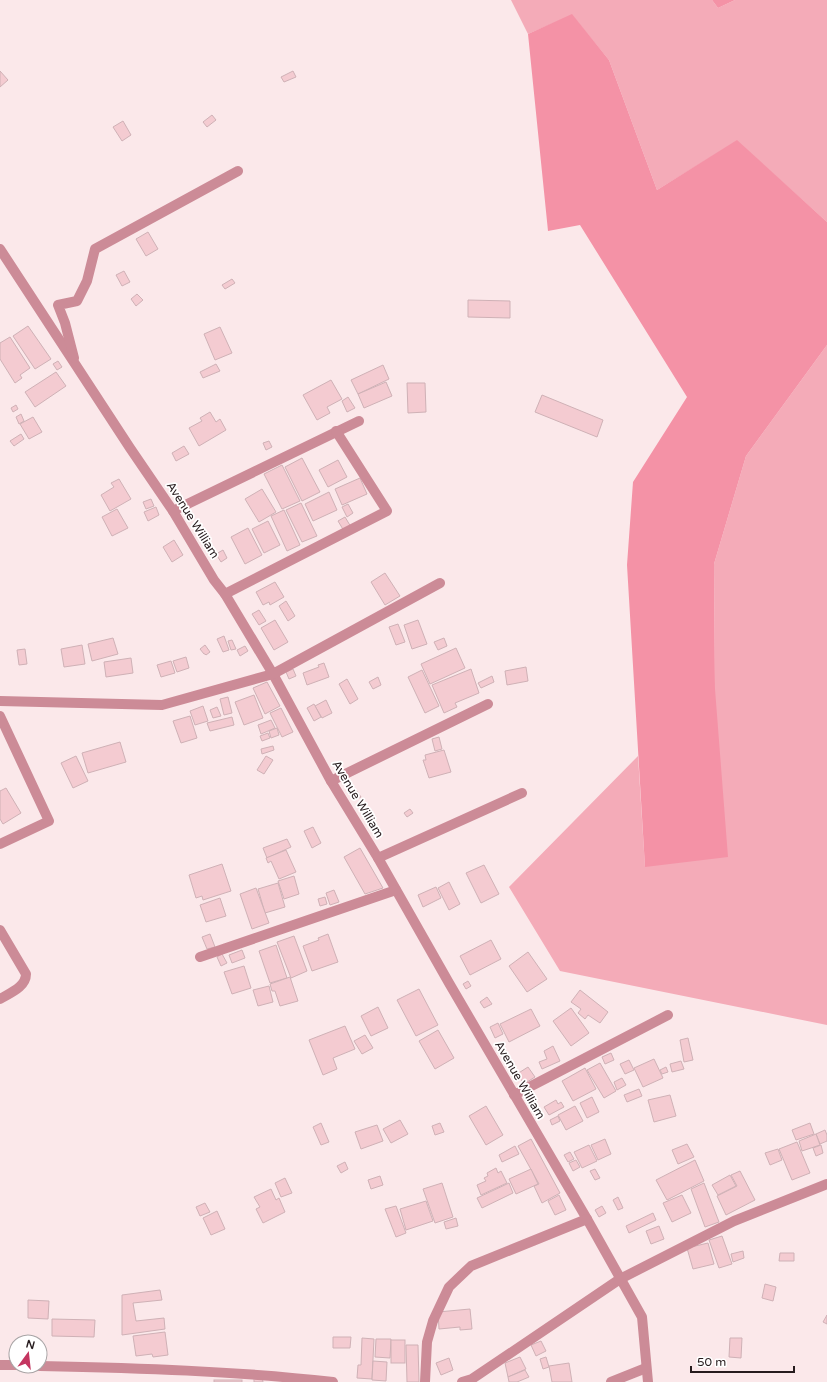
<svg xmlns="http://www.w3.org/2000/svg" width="827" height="1382" font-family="'Varela Round',sans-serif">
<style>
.green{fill:#f4abb8}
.water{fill:#f492a6}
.building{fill:#f4cbd1;stroke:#cfb1b6}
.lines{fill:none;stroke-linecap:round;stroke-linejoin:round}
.street{stroke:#cc8b97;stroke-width:10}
.labels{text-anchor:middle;stroke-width:3.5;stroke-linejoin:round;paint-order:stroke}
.street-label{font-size:12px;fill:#261b1d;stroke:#fff}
</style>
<rect width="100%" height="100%" fill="#fbe8ea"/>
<g class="green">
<polygon points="511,0 712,0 718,8 735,0 827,0 827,222 737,141 657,190 609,60 572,15 528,34"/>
<polygon points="827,345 827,1025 560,971 509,887 638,756 645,867 715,689 714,564 746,456"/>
</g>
<g class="water">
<polygon points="712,0 735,0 718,8"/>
<polygon points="572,14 609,60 657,190 737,140 827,222 827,345 746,456 714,564 715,689 728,857 645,867 627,565 633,482 687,397 580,225 548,231 528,34"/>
</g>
<g class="building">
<polygon points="0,71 8,80 0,87"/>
<polygon points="293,71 296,77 284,82 281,77"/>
<polygon points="212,115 216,120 207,127 203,122"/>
<polygon points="123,121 131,135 122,141 113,127"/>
<polygon points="148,232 158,249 146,256 136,239"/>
<polygon points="124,271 130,282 122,286 116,275"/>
<polygon points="232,279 235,283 225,289 222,285"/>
<polygon points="137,294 143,300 136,306 131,299"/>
<polygon points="468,300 510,301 510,318 468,317"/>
<polygon points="28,326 51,359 35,369 13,336"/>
<polygon points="220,327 232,353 215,360 204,334"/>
<polygon points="10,337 30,368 20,375 22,378 15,383 0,359 0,343"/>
<polygon points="58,361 62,367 57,370 53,364"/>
<polygon points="216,364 220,371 203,378 200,372"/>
<polygon points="383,365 389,379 358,394 351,380"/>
<polygon points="56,372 66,386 35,407 25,392"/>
<polygon points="331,380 342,399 327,407 330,413 317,420 303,395"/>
<polygon points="386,382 392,396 364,408 358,394"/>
<polygon points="407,383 425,383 426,412 408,413"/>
<polygon points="542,395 603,420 597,437 535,412"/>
<polygon points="348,397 355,408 347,412 342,401"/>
<polygon points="16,405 18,409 13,412 11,408"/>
<polygon points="210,412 216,422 220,419 226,430 199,446 189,428 202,421 200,418"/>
<polygon points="21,414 24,421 19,424 16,417"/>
<polygon points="33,417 42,432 29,439 20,424"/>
<polygon points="21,434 24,439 14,446 10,441"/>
<polygon points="269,441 272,447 266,450 263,443"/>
<polygon points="184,446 189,454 176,461 172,453"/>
<polygon points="302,458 320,492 302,501 285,467"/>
<polygon points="338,460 347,477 328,487 319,470"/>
<polygon points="282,465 300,501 282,509 264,474"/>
<polygon points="360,478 367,494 342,505 335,489"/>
<polygon points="119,479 131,499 110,511 101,495 114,487 111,483"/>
<polygon points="262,489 276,512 259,522 245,499"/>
<polygon points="329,492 337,510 313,521 305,504"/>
<polygon points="151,499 154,506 146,509 143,502"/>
<polygon points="301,503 317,536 302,542 286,510"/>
<polygon points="348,504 353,513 347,517 342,507"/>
<polygon points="156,507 159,515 148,521 144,512"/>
<polygon points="117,509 128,528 112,536 102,517"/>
<polygon points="284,510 300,545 287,551 271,516"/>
<polygon points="345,517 351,527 344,531 338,521"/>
<polygon points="268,521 280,545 264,553 252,529"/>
<polygon points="248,528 262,555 245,564 231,537"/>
<polygon points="174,540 183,555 172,562 163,547"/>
<polygon points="223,550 227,558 221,562 216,554"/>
<polygon points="385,573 400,596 385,605 371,582"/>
<polygon points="275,582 284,597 270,605 269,602 263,605 256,592"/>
<polygon points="286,601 295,616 288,621 279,606"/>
<polygon points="259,610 266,621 259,625 252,614"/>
<polygon points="275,620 288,642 274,650 261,628"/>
<polygon points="418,620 427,644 412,649 404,625"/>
<polygon points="398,624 405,642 396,645 389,627"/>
<polygon points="224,636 229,650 223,652 217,639"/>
<polygon points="113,638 118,654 92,661 88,644"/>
<polygon points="444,638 447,646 438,650 434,642"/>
<polygon points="232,640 236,649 231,650 228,641"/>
<polygon points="82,645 85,664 64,667 61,649"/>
<polygon points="205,645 210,652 206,655 205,654 204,654 200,649"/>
<polygon points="245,646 248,651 240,656 237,650"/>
<polygon points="456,648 465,668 430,684 421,664"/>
<polygon points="25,649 27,664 19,665 17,650"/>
<polygon points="186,657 189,668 177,672 173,661"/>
<polygon points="131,658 133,673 106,677 104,662"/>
<polygon points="171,661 175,673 161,677 157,665"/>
<polygon points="324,663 329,677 307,685 303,673 319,667 318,665"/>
<polygon points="526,667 528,681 507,685 505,671"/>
<polygon points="293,669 296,676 289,679 286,672"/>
<polygon points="471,669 479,693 455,703 457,707 444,713 432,685"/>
<polygon points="422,670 439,706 425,713 408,677"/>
<polygon points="492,676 494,682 481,688 478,683"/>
<polygon points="378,677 381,685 373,689 369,682"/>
<polygon points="347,679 358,699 350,704 339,684"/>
<polygon points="267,682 280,706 265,714 253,688"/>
<polygon points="254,695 263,718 244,725 235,702"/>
<polygon points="228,697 232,713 224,715 220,699"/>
<polygon points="326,700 332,713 322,718 315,706"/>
<polygon points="314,704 321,717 314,721 307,708"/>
<polygon points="203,706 208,721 195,725 190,711"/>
<polygon points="217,707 221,716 213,718 210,710"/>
<polygon points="281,708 293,732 282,737 270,713"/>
<polygon points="190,716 197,738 181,743 173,721"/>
<polygon points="232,717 234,725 210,731 207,723"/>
<polygon points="271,720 275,728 261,734 258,725"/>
<polygon points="277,728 279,735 271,738 269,731"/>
<polygon points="268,733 270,738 262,741 260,736"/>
<polygon points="439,737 442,749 435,751 432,739"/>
<polygon points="120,742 126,762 88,773 82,753"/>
<polygon points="273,746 274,750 262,754 261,749"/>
<polygon points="444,750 451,772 429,778 423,760 426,760 425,755"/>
<polygon points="76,756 88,781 73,788 61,763"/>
<polygon points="266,756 273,760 264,774 257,770"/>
<polygon points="6,788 21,813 3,824 0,819 0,791"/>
<polygon points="356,790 361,797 357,799 353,792"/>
<polygon points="410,809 413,813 407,817 404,813"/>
<polygon points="313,827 321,843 312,848 304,831"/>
<polygon points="287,839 291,847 267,858 263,848"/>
<polygon points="360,848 383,888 365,894 344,857"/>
<polygon points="286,850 296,872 279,879 271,861 268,863 266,858"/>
<polygon points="222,864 231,891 203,900 202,896 196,898 189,875"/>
<polygon points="484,865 499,894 481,903 466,873"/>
<polygon points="294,876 299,894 284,899 278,881"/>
<polygon points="449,882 460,904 449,910 438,888"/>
<polygon points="278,883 285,907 265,913 258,889"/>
<polygon points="436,887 441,898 423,907 418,895"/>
<polygon points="256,888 269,923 252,929 240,894"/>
<polygon points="334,890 339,902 330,905 326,893"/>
<polygon points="325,897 327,904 320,906 318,899"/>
<polygon points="220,898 226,916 206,922 200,905"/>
<polygon points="210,934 215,947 207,949 202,937"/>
<polygon points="328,934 338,962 312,971 303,946 319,940 318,938"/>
<polygon points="294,936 307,971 291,978 277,942"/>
<polygon points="491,940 501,959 470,975 460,956"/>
<polygon points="276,945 287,978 270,983 259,951"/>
<polygon points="242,950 245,958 232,963 229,955"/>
<polygon points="528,952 547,979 527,992 509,966"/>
<polygon points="222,954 227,963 221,966 217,957"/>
<polygon points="244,966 251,988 232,994 224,972"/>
<polygon points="290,977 298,1001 280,1006 275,991 272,991 270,984"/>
<polygon points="468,981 471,986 466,989 463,984"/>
<polygon points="269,986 273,1002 258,1006 253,990"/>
<polygon points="419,989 438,1025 416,1036 397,1000"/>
<polygon points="580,990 608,1012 600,1023 588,1015 585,1019 578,1013 581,1009 571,1002"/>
<polygon points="487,997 492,1004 484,1008 480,1002"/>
<polygon points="378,1007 388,1028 371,1036 361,1016"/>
<polygon points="571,1008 589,1033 571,1046 553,1021"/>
<polygon points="531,1009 540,1026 509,1042 500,1024"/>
<polygon points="498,1023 503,1034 495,1038 490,1027"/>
<polygon points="345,1026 355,1049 333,1058 337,1069 323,1075 309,1040"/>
<polygon points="438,1030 454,1058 435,1069 419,1041"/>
<polygon points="365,1035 373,1048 362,1054 354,1041"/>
<polygon points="688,1038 693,1060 684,1062 680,1040"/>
<polygon points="553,1046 560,1061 542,1069 539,1062 547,1059 544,1051"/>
<polygon points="611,1053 614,1060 605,1064 602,1057"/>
<polygon points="654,1059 663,1078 643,1087 634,1068"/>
<polygon points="629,1060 634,1070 625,1074 620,1064"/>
<polygon points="681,1061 684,1069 672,1072 670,1064"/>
<polygon points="600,1063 616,1091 604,1098 587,1070"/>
<polygon points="528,1067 535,1077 524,1084 517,1074"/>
<polygon points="666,1067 668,1072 662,1074 660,1070"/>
<polygon points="585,1068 596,1089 573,1101 562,1081"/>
<polygon points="622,1078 626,1085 617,1090 614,1082"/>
<polygon points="639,1089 642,1096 627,1102 624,1095"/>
<polygon points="670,1095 676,1116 654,1122 648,1100"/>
<polygon points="592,1097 599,1112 587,1118 580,1103"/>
<polygon points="556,1100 558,1104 561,1102 564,1107 549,1115 544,1107"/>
<polygon points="486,1106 503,1135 486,1145 469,1116"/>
<polygon points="575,1106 583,1121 566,1130 558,1115"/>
<polygon points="558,1116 560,1121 552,1125 550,1120"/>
<polygon points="400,1120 408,1134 391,1143 383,1129"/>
<polygon points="321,1123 329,1142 321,1145 313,1127"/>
<polygon points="440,1123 444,1132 435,1135 432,1126"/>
<polygon points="810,1123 814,1134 796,1140 792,1130"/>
<polygon points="377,1125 383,1141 361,1149 355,1132"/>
<polygon points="825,1130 827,1135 827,1141 820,1144 816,1134"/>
<polygon points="816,1134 820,1145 802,1151 799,1141"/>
<polygon points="531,1139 560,1193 542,1203 534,1186 539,1184 518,1146"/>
<polygon points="605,1139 611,1154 598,1160 591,1145"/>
<polygon points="797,1142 810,1173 792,1180 779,1149"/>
<polygon points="687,1144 694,1157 678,1164 672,1150"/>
<polygon points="589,1145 597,1161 582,1168 574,1152"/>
<polygon points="821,1145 823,1153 816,1156 813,1148"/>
<polygon points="515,1146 519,1154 502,1162 499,1155"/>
<polygon points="778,1149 782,1160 770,1165 765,1153"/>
<polygon points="570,1152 574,1159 568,1162 564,1155"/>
<polygon points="576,1160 580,1167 573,1171 569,1163"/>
<polygon points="695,1160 704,1181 667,1200 656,1180"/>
<polygon points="345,1162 348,1169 341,1173 337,1166"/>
<polygon points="496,1168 498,1173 501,1171 507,1183 481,1195 477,1185 486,1181 484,1178 488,1176 487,1173"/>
<polygon points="531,1169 538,1184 516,1194 509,1179"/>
<polygon points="595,1169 600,1178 595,1180 590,1171"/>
<polygon points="740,1171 755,1200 726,1215 717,1196 737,1186 731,1175"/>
<polygon points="730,1175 736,1186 718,1195 712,1185"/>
<polygon points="380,1176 383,1185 371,1189 368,1180"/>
<polygon points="285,1178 292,1193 281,1197 275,1183"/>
<polygon points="442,1183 453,1217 435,1223 423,1189"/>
<polygon points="509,1183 513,1193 482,1208 477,1198"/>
<polygon points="704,1183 719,1222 705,1227 691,1189"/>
<polygon points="271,1189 276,1200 279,1198 285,1212 263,1223 256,1209 260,1207 254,1197"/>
<polygon points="559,1195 566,1210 555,1215 548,1201"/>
<polygon points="682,1195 691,1213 672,1222 663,1203"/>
<polygon points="618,1197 623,1208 618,1210 613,1200"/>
<polygon points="426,1201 433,1221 406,1230 400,1209"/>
<polygon points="205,1203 210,1212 200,1216 196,1207"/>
<polygon points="396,1206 406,1233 396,1237 385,1209"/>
<polygon points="602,1206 606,1213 599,1217 595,1210"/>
<polygon points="217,1211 225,1229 211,1235 203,1218"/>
<polygon points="653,1213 656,1220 629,1233 626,1226"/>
<polygon points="456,1218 458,1226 446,1229 444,1222"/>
<polygon points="659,1226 664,1239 651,1244 646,1231"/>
<polygon points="722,1236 732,1264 719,1268 709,1240"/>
<polygon points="708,1243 714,1264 693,1269 687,1248"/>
<polygon points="743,1251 744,1258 733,1262 731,1254"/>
<polygon points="780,1253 794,1253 794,1261 779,1261"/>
<polygon points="765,1284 776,1287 773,1301 762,1298"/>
<polygon points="160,1290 162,1300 133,1303 136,1321 164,1318 165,1329 122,1335 122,1295"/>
<polygon points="28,1300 49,1301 48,1319 28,1318"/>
<polygon points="470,1309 472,1329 460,1330 460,1327 439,1329 438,1312"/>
<polygon points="827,1315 827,1324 823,1322"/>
<polygon points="52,1319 95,1320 94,1337 52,1336"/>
<polygon points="165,1332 168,1355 153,1357 152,1354 136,1356 133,1336"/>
<polygon points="333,1337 351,1337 350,1348 333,1348"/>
<polygon points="362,1338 374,1339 372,1379 357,1378 358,1365 361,1365"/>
<polygon points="730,1338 742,1338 741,1358 729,1357"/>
<polygon points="376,1339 391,1339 390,1358 375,1357"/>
<rect x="391" y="1340" width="14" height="23"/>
<polygon points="541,1341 546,1351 536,1356 531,1345"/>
<polygon points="406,1345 418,1345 419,1382 407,1382"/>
<polygon points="520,1357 526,1369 508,1377 505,1363"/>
<polygon points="546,1357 549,1367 543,1369 540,1359"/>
<polygon points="449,1358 453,1370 441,1375 436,1363"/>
<polygon points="373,1361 387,1362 386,1381 372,1380"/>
<polygon points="569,1363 572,1382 552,1382 549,1366"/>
<polygon points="525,1370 529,1377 517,1382 509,1382 508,1377"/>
<polygon points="262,1377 263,1382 254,1382 254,1378"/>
<rect x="214" y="1380" width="28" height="2"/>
</g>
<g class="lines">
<g class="street">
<polyline points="0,249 130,448 173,511 214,580 225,594 273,674 331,781 378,858 449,983 587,1219 642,1317 648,1382"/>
<polyline points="74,358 65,323 58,305 77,301 87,281 95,249 238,171"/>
<polyline points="173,511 359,421"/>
<polyline points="225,594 387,511 336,431"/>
<polyline points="0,701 162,705 273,674 440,583"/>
<polyline points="0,716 49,821 0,844"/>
<polyline points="331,781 488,704"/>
<polyline points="378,858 522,793"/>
<path d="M 0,930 L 26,974 C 26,987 10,993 0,999"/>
<polyline points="200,957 396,890"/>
<polyline points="514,1095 668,1015"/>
<polyline points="0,1365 16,1365"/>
<path d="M 40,1366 C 138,1368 236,1371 333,1382"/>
<polyline points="425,1382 427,1342 433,1321 449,1287 471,1266 587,1219"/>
<polyline points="462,1382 472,1379 620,1279 734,1221 827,1184"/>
<polyline points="611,1382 646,1368"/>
</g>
</g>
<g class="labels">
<g class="street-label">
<text transform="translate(193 520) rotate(58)" y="4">Avenue William</text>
<text transform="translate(358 799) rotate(59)" y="4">Avenue William</text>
<text transform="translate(520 1080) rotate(60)" y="4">Avenue William</text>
</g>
</g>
<g transform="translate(28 1354) rotate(15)"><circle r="19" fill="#ffffff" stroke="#a8a4a5"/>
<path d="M0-3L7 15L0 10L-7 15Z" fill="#c43560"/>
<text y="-6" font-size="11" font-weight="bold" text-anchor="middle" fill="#261b1d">N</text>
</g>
<path d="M691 1366v6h103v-6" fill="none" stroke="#261b1d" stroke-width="2"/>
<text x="697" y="1366" font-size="12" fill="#261b1d" stroke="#ffffff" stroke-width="3" paint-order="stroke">50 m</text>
</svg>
